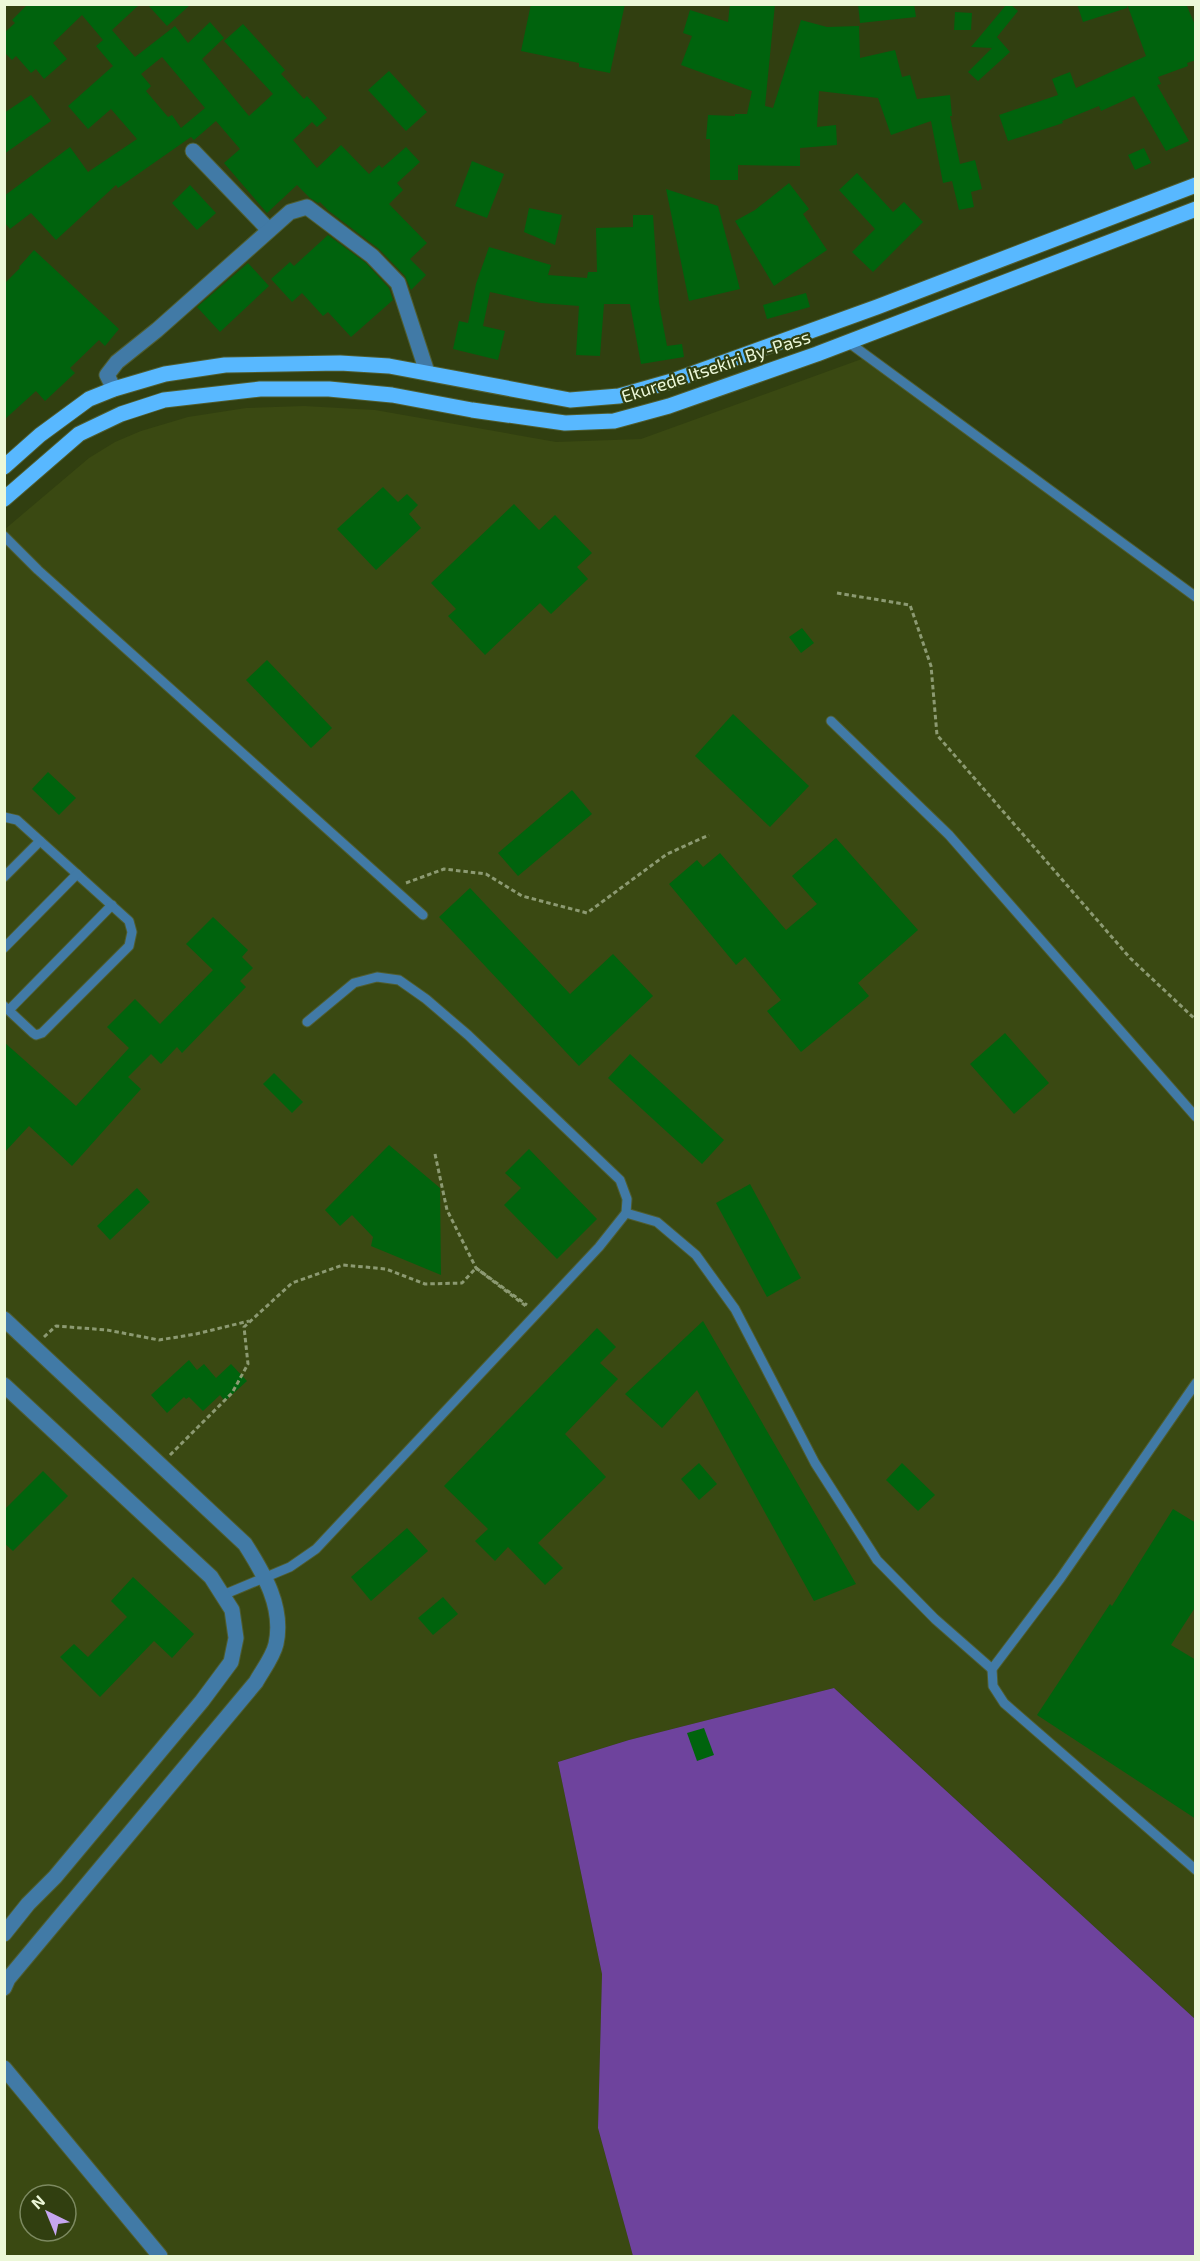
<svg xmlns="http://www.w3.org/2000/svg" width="1200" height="2261" font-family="'Exo 2',sans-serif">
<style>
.built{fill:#3a4912;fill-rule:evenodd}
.water{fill:#6e439d}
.building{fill:#00630d;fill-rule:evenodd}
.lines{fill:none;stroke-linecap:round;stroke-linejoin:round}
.lane-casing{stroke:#4f5d30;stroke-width:11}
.street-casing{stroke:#4f5d30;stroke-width:17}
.primary-casing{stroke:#4f5d30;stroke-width:17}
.path{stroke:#8c9a72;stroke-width:3;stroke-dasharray:4.5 3;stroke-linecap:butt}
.lane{stroke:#417aa6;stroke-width:9}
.street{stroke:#417aa6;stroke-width:15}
.primary{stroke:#58b8ff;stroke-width:15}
.labels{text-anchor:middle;stroke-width:4.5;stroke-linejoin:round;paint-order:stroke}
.street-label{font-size:18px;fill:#ecf8d8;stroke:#313f10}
</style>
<rect width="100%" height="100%" fill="#313f10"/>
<path class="built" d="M 870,356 L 1195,597 L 1195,2019 L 834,1688 L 629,1740 L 558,1762 L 602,1974 L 598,2128 L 633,2256 L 5,2256 L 4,530 L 89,458 L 115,442 L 141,431 L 188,417 L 246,408 L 304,406 L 375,410 L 556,442 L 641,439 ZM 30,2195 L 66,2195 L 66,2231 L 30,2231 Z"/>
<polygon class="water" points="834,1688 1195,2019 1195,2256 633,2256 598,2128 602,1974 558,1762 629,1740"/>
<g class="building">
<path d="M 28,4 L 140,4 L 112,30 L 135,57 L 175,26 L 188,43 L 210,22 L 224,38 L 202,59 L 249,116 L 273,94 L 224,41 L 243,24 L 285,70 L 281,74 L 304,99 L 307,96 L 327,118 L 317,127 L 312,122 L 293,140 L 317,168 L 341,145 L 369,174 L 379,165 L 382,168 L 406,147 L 420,162 L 397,183 L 403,190 L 389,204 L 427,243 L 410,259 L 426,275 L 411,290 L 405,276 L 379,249 L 329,211 L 320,202 L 318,203 L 310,198 L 297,185 L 267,213 L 224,163 L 240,149 L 216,121 L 194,140 L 191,137 L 118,188 L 116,185 L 56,240 L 31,213 L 10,229 L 4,222 L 4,196 L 70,147 L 88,172 L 137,139 L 111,109 L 88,129 L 68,106 L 113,66 L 96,46 L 103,40 L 82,15 L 53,43 L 67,59 L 44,79 L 36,69 L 31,73 L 16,56 L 12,60 L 4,52 L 4,33 L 15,23 L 12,20 ZM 162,57 L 205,108 L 181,128 L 172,115 L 168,117 L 146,91 L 151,86 L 141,74 Z"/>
<polygon points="147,4 191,4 167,26"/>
<polygon points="531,4 625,4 610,73 579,67 579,63 521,51"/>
<polygon points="730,4 775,4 765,106 773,108 801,20 827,27 859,26 860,58 895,50 902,77 910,75 917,99 950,95 952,116 950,116 960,164 975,160 982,189 971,192 974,207 959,210 952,181 943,183 931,121 891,135 878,98 819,91 817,127 836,125 837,145 800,148 800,166 738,165 738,180 710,180 710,139 706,139 708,115 735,116 735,114 747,114 752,91 681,65 692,36 683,33 690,10 728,22"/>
<polygon points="858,4 914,4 916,17 860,23"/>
<polygon points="1007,4 1010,4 1018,11 997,37 1010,52 978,81 968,72 992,48 971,47"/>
<polygon points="1077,4 1127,4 1127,8 1083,22"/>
<polygon points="1127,4 1186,4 1196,27 1196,60 1187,63 1188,66 1158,77 1161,84 1157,85 1189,141 1166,151 1134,96 1101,111 1099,106 1062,121 1063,123 1008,141 999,115 1058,95 1052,79 1070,72 1076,88 1146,56"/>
<polygon points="955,12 972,13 971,30 954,30"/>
<polygon points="389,71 427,112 406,131 368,90"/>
<polygon points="31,95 51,121 4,154 4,113"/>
<polygon points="1144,148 1151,163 1135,170 1128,155"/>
<polygon points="472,161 504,174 487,218 455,206"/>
<polygon points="857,173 893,212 904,202 923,222 873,272 852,252 875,229 839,190"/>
<polygon points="789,183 809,209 803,214 827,250 774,286 735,221 755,210"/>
<polygon points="190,185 216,213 197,230 172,203"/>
<polygon points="666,189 718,206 740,289 689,301"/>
<polygon points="529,208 562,215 555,245 524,232"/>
<polygon points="633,215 653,215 659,303 667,346 682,344 684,357 641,364 630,304 604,304 600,356 576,355 579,306 541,303 490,292 483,326 505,331 498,360 453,349 459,321 468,323 476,284 489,247 551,265 548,275 587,278 588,272 597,272 596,228 633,227"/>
<polygon points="328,235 366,263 389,288 393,300 351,337 328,312 323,316 302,293 292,302 271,279 290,262 294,266"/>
<polygon points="34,250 119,329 105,346 99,340 70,368 75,373 45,401 36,391 4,420 4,284 20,268 19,267"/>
<polygon points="248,263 269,286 220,332 197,307"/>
<polygon points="806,293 810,307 767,319 763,305"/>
<polygon points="383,487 398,502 407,494 418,505 409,514 421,528 376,570 337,529"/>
<polygon points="514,504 539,530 555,515 592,553 577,567 588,579 551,614 540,603 485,655 448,616 456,609 431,583"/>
<polygon points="802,628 814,643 801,653 789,637"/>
<polygon points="267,660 332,728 311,748 246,680"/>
<polygon points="733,714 809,786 770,827 695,756"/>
<polygon points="48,772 76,798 59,815 32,789"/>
<polygon points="572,790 592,814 518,876 498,853"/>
<polygon points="836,838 918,930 858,983 869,996 801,1052 767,1011 781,1000 745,957 736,965 669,884 697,860 703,867 720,853 786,930 817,904 792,876"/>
<polygon points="470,888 570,994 613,954 653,996 579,1066 439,917"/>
<polygon points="213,917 248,950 242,957 253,968 240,981 246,987 182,1053 177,1047 161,1064 151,1054 128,1077 141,1089 72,1166 29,1126 4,1153 4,1042 76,1106 129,1048 107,1027 135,999 160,1024 213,970 186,944"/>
<polygon points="1005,1033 1049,1083 1014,1114 970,1064"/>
<polygon points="630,1054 724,1140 702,1164 608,1078"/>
<polygon points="274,1073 303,1102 292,1113 263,1084"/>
<polygon points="389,1145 440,1188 441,1275 371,1246 373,1237 352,1215 340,1226 325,1210"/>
<polygon points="529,1149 597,1219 557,1259 504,1205 521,1188 505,1173"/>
<polygon points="750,1184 801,1278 767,1297 716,1203"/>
<polygon points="137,1188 150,1202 110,1240 97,1226"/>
<polygon points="703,1321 856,1584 814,1601 697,1390 662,1428 625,1394"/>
<polygon points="597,1328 616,1347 600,1363 618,1379 565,1434 606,1477 538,1543 563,1568 545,1585 508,1547 495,1561 475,1541 488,1529 444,1486"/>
<polygon points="189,1360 197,1370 204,1364 216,1378 231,1364 247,1381 225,1401 220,1395 203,1411 189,1397 186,1399 184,1397 167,1413 151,1395"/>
<polygon points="699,1463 717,1484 699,1500 681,1479"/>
<polygon points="902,1463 935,1495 918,1511 886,1480"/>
<polygon points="43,1471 68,1496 13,1551 4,1543 4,1510"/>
<polygon points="1173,1509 1196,1523 1196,1606 1171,1645 1196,1660 1196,1819 1037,1715 1110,1604 1112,1606"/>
<polygon points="407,1528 428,1551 371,1601 351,1577"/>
<polygon points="133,1577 194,1634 172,1658 154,1641 100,1697 60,1657 74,1644 88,1657 127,1617 111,1601"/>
<polygon points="443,1597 458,1614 433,1635 418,1618"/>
<polygon points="704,1728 714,1755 697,1761 687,1733"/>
</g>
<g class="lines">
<defs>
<g id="lane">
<polyline points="848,342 1196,597"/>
<polyline points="4,536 38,570 423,915"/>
<polyline points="831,721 949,835 1196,1117"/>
<polyline points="4,817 17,820 129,921 132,932 129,946 42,1033 36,1035 33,1033 4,1006"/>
<polyline points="4,877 40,841"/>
<polyline points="4,948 77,874"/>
<polyline points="9,1010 112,905"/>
<polyline points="626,1213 657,1222 696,1255 735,1309 815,1463 877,1560 935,1619 992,1669"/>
<polyline points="1196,1383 1060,1579 992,1669 993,1686 1004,1703 1196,1870"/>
<polyline points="223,1595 290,1567 316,1549 599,1247 626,1213 627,1199 620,1180 468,1035 426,999 399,980 377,977 354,983 307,1022"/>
</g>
<g id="street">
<polyline points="193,151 269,230"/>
<polyline points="114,389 107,375 117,362 157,330 290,212 307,207 372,256 398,283 427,372"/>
<path d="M 4,1319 L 245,1544 C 264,1574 284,1607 276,1644 C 273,1657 262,1671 256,1682 L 8,1979 L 4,1988"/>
<polyline points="4,1385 211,1577 232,1610 236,1638 231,1662 202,1701 55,1877 28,1904 4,1934"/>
<polyline points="4,2068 160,2256"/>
</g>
<g id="primary">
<polyline points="4,467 40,435 89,399 114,389 165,374 225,365 340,363 389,366 570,400 619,396 672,381 877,307 1196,185"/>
<polyline points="4,499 79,434 121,414 164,400 260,389 329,389 392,395 472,410 565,423 614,421 669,406 817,354 1196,209"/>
</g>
</defs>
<use href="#lane" class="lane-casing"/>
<use href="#street" class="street-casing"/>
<use href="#primary" class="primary-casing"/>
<g class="path">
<polyline points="837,593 910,605 931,666 937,735 1130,958 1196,1020"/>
<polyline points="406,883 444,869 486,874 522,896 587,913 667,854 709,835"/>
<polyline points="435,1154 447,1210 476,1268 527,1307"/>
<polyline points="44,1337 56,1326 107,1330 159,1340 196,1334 249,1321"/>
<polyline points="170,1455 232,1393 248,1364 244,1327 292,1283 343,1265 386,1269 425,1284 462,1283 476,1268 527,1305"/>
</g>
<use href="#lane" class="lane"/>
<use href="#street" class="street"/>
<use href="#primary" class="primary"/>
</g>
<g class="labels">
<g class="street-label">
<text transform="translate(716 367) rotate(-18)" y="6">Ekurede Itsekiri By-Pass</text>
</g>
</g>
<rect width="1200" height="2261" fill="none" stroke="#ecf8d8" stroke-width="12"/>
<g transform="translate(48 2213) rotate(317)"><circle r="28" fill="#313f10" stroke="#7c8960" stroke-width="1.5"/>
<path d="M0-4.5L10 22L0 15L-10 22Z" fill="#c6a6f0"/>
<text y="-9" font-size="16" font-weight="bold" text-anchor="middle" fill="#ecf8d8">N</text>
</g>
</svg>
